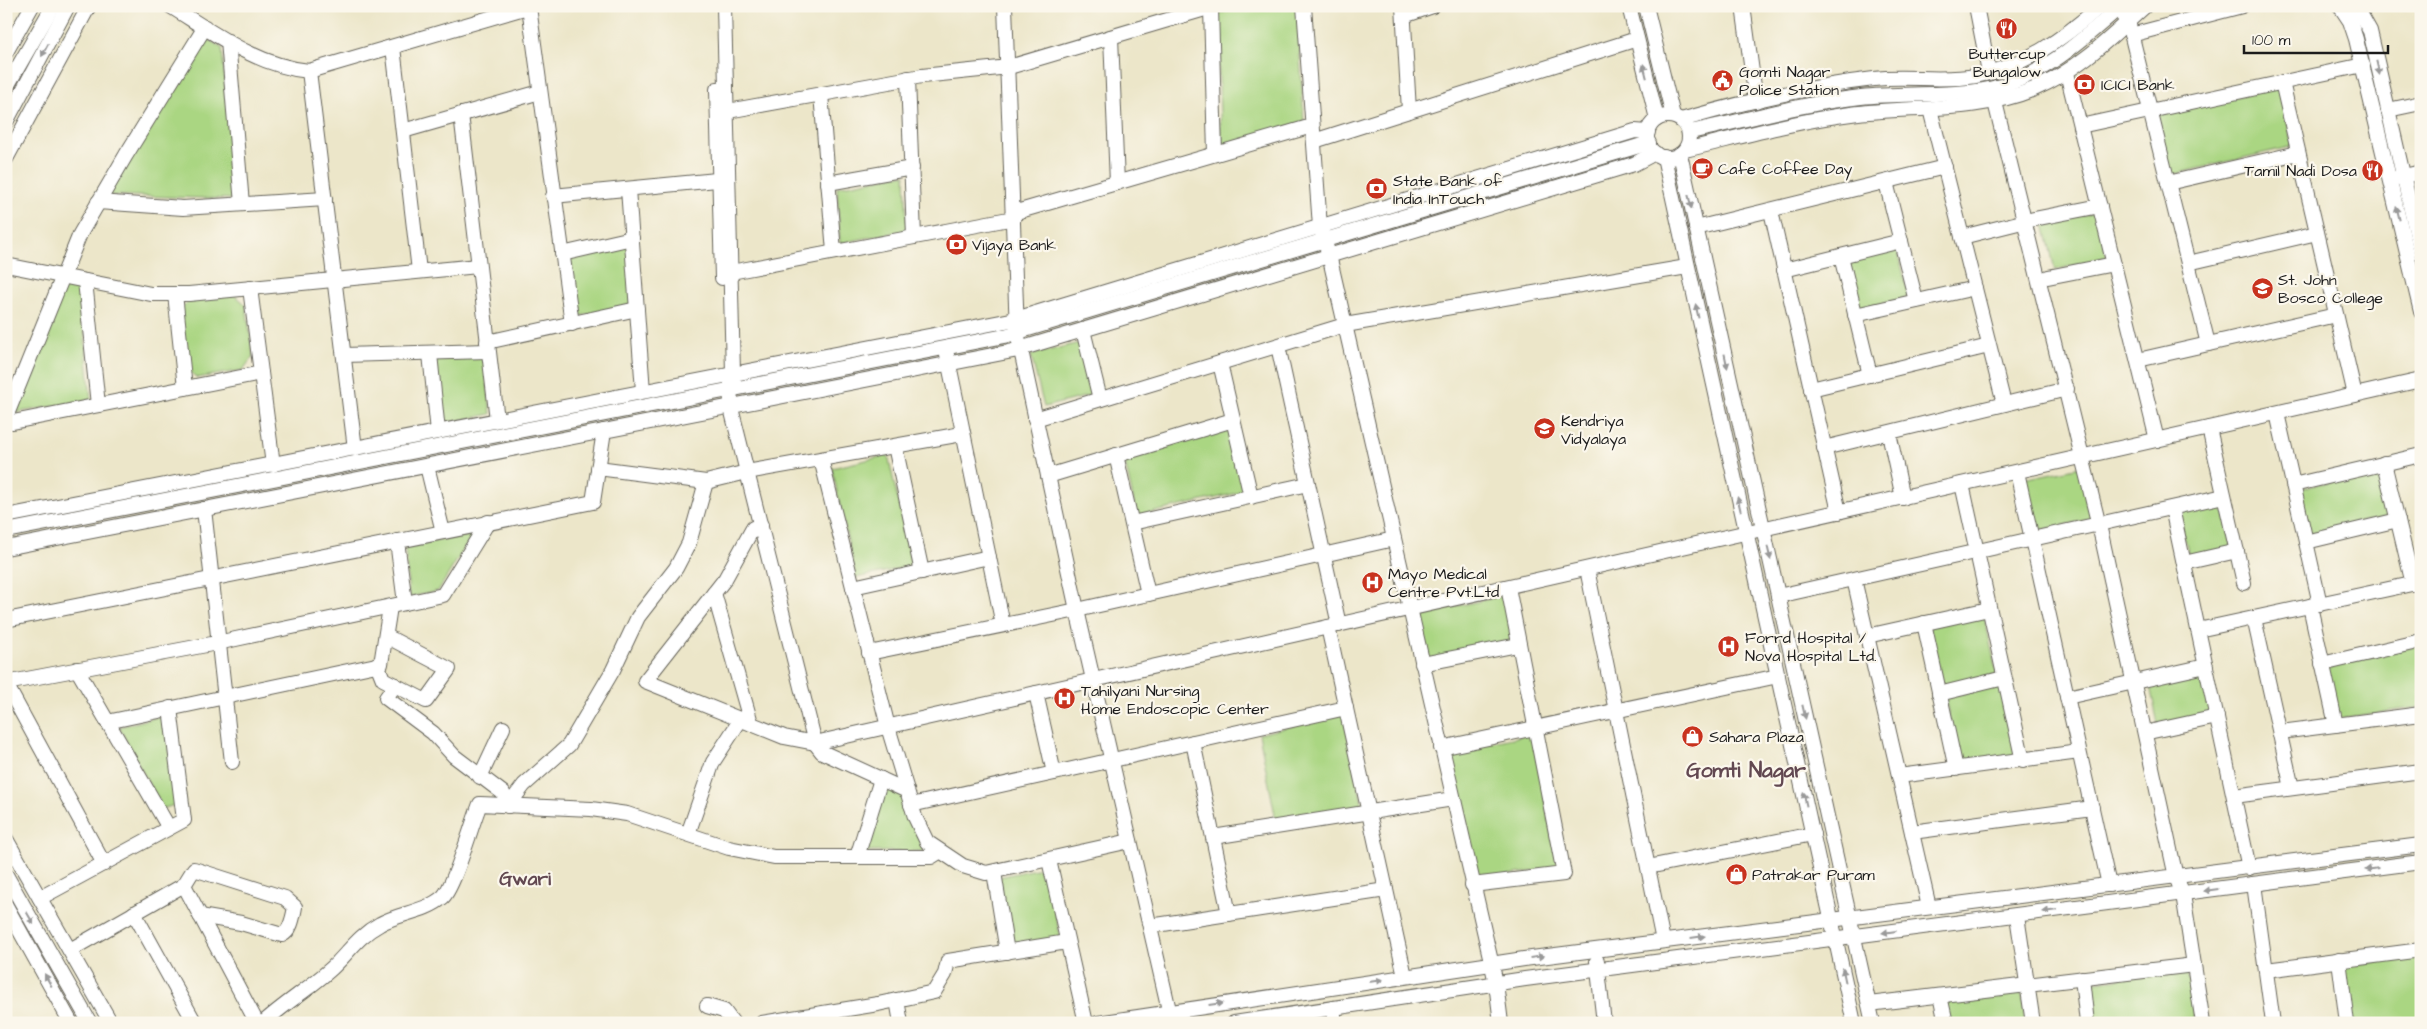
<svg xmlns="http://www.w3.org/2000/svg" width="2427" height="1029" font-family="'Architects Daughter',sans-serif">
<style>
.green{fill:#aad682;stroke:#63794f}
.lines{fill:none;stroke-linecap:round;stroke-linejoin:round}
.minor-casing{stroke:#656359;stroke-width:16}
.minor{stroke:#fff;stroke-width:14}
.oneway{fill:#999}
.labels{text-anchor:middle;stroke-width:4.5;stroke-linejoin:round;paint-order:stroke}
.poi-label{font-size:16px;fill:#1c1c1c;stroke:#fbf7ec;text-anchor:start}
.quarter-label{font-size:19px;font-weight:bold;fill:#624851;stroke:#fbf7ec}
.district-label{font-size:21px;font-weight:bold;fill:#624851;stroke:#fbf7ec}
</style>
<rect width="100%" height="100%" fill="#fbf7ec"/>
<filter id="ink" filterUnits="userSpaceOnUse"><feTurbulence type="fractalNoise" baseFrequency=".02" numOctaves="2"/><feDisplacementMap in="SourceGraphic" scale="10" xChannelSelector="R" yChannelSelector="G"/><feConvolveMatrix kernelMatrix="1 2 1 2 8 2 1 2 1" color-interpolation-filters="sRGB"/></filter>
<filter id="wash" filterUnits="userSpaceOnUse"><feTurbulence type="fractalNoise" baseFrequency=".0096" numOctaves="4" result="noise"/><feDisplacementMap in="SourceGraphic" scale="20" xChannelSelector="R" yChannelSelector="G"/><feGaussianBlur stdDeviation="1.12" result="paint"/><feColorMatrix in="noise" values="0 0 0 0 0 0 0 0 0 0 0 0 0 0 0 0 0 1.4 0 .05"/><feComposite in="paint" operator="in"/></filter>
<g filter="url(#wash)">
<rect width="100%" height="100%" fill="#ece6c9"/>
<g class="green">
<polygon points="1243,6 1297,6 1304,122 1221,145 1217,14"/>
<polygon points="206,38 222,48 234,199 106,195"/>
<polygon points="2279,87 2293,146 2171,175 2157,115"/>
<polygon points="905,174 907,230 840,243 837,187"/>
<polygon points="2096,212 2107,257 2055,270 2044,224"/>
<polygon points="629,245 632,304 576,317 567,257"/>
<polygon points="1897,248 1909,297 1859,309 1847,260"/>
<polygon points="64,283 80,286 91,400 13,413"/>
<polygon points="235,295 246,305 253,356 243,370 197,378 188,370 180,310 190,300"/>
<polygon points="1079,343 1092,395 1044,407 1031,355"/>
<polygon points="484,355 491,414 441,424 435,360"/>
<polygon points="1231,426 1246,491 1137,516 1124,458"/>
<polygon points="888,455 912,566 856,578 832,468"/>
<polygon points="2080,467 2092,519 2036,531 2024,479"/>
<polygon points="2381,470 2391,515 2309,534 2298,489"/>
<polygon points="2222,503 2232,548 2189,557 2179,512"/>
<polygon points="473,534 438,591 409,597 405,547"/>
<polygon points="1504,596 1515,644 1430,662 1419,614"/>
<polygon points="1984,615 1997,675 1942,687 1929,626"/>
<polygon points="2417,646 2421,662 2421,707 2339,718 2327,668"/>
<polygon points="2204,675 2212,713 2158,724 2150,686"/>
<polygon points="2001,684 2016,756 1959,762 1945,698"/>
<polygon points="1343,714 1363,807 1276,820 1259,734"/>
<polygon points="165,715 177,804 162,809 119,727"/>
<polygon points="1532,734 1558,868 1478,879 1449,751"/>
<polygon points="883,784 902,794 910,821 925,851 863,852"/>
<polygon points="1045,867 1061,940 1010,946 999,877"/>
<polygon points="2421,956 2421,1023 2350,1023 2343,966"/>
<polygon points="2187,970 2194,1023 2093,1023 2088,983"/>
<polygon points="2022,991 2025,1023 1950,1023 1945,1000"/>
</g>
</g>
<g filter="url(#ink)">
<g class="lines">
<defs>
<g id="minor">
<path d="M 170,6 C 214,33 257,66 309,71 L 531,6"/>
<polyline points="724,6 733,373 730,390 732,412 815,743 822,752 907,791"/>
<polyline points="1005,6 1017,332 1077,610 1172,1023"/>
<polyline points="1304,6 1320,227 1329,255 1496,983 1501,1023"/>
<polyline points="1403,6 1409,111"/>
<polyline points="1629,6 1657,119"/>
<polyline points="1646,6 1673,116"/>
<polyline points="1743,6 1756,101"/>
<polyline points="1976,6 1989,72"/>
<polyline points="2340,6 2350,21 2356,39 2421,312"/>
<polyline points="2356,6 2370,31 2421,253"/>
<polyline points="529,7 572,324"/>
<polyline points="1211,8 1215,154"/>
<polyline points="1404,16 1433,6"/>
<polyline points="2123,16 2128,21 2208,344"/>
<polyline points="2131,35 2242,6"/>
<polyline points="1111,37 1117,183"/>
<polyline points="228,41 242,204"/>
<polyline points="393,47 419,271"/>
<polyline points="6,52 32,6"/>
<polyline points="309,71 355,449"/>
<polyline points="2067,73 2157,440"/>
<polyline points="908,78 914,237"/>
<polyline points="2282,82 2355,395"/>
<polyline points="1996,87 1995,102 2102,538 2176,877 2183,894 2203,1023"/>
<polyline points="6,88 53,6"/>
<polyline points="717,89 722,278"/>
<polyline points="821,94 834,252"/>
<polyline points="1930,109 2004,404"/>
<polyline points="2388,110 2421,103"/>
<polyline points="728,111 922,76 1009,67 1215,6"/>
<polyline points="461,114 497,420"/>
<circle cx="1668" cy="137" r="21"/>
<path d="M 1681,120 C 1740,103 1812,86 1874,79 C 1907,75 1942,82 1976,76 C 2025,66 2063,39 2100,6"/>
<polyline points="6,122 68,6"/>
<polyline points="2080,126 2363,65"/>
<polyline points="403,131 540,92"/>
<path d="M 1690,132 C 1746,120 1804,103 1861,97 C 1905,92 1960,98 2002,86 C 2048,72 2085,37 2121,6"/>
<polyline points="1314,141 1637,39"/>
<path d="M 1685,150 C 1740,137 1795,121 1851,114 C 1912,106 1976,113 2034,89 C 2077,71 2111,37 2145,6"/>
<polyline points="1680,154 1873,1023"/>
<polyline points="1664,157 1854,1023"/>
<polyline points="6,159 89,6"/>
<polyline points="2396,178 2421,172"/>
<polyline points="1886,182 1916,301"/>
<polyline points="828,183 912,168"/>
<polyline points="2168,183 2298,153"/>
<polyline points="628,189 643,391"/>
<polyline points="553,196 727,179"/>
<polyline points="98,202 183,208 325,199"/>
<polyline points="1771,211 1839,512"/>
<polyline points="1013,213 1312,126"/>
<polyline points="1696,228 1945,167"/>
<polyline points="1962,237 2034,219 2100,206"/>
<polyline points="562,254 632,238"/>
<polyline points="1841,256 1870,375"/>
<polyline points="2188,263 2317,233"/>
<polyline points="6,265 151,294 189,294 478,266"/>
<polyline points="1784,270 1901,241"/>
<polyline points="731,272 1014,218"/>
<polyline points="2048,277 2114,264"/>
<polyline points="85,281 98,405"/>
<polyline points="250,288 273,465"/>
<polyline points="175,294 185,388"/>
<polyline points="1855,315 1975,288"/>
<polyline points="1083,330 1100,399"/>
<polyline points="487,342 637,309"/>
<polyline points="1278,346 1339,625"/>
<polyline points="430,354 438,432"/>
<polyline points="344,355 488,351"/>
<polyline points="947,355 1003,625"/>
<polyline points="2138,360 2336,315"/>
<polyline points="1220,363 1251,497"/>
<polyline points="1811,389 1989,346"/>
<polyline points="2277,413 2320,604"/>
<polyline points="6,417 80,234 126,155 205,27"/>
<polyline points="1035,419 1345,325 1687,267"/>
<polyline points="6,421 13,422 261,373"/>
<polyline points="2209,428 2244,583"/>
<polyline points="1889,433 1903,498"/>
<polyline points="895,446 922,572"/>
<polyline points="1824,448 2067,389"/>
<polyline points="1116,455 1148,594"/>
<polyline points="821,459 888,727 915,817 927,842 963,866 986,873 1130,841"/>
<polyline points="2384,463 2413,584"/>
<polyline points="427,466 443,532"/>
<polyline points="598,468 706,482 747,472 962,434"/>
<polyline points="2017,472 2109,885"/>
<polyline points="1048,476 1233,420"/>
<polyline points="1962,484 2023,761"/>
<polyline points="2293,485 2421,455"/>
<polyline points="2172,508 2249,868"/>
<polyline points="204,509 232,762"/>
<polyline points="6,516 1016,319 1635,131 1648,132"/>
<polyline points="1132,523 1308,484"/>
<polyline points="761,525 753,528 725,579 645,681 784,737 815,743 2421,380"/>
<polyline points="6,531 1005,336 1649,143"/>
<polyline points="397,541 405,603"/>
<polyline points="2306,542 2398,520"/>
<polyline points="6,548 1013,351 1634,164 1655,153"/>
<polyline points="2184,563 2237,551"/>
<polyline points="1587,569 1663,941"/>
<polyline points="1854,579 1929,907"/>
<polyline points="853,587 989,557"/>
<polyline points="714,593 751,723"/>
<polyline points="1778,596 2224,496"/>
<polyline points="2310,606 2336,725"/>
<polyline points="2254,618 2292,788"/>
<polyline points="6,620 593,502 604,431"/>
<polyline points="1924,623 1956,769"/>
<polyline points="1328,627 1405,976"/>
<polyline points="2198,630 2421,582"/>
<polyline points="1867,636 1989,609"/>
<polyline points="869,653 1077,610 1394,539"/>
<polyline points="377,664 383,679 426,701 449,669 386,636"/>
<polyline points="1422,664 1518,645"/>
<polyline points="2322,664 2421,641"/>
<polyline points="77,669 169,828"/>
<polyline points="6,683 217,643 443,595 488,522"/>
<polyline points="6,684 104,864"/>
<polyline points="395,685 386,698 433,733 454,756 503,793 508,806"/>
<polyline points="1036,693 1054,773"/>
<polyline points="1939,694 2004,678"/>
<polyline points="2067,697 2206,666"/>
<polyline points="107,722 381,664 390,607"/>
<polyline points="2153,731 2217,717"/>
<polyline points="2280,732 2421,714"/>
<polyline points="1193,742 1229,914"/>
<polyline points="1441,748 1778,676"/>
<polyline points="1899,776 2079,752"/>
<polyline points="480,777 503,728"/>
<polyline points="2234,796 2421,771"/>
<polyline points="911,805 1346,708"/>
<polyline points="508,806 524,785 569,745 613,670 638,617 676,568 689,543 706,482"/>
<polyline points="1912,832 2092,808"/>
<polyline points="688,834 713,762 741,719"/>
<polyline points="1213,837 1453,799"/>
<polyline points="6,839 111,1023"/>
<polyline points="857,857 881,779"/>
<polyline points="1049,860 1086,1023"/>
<polyline points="1648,867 1813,834"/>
<polyline points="994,872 1007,952"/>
<polyline points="6,875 90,1023"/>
<polyline points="2254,884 2273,1023"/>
<polyline points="184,885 257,1023"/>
<polyline points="1472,885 1564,874 1508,587"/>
<polyline points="40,898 184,820 170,708"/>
<polyline points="6,906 71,1023"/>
<polyline points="134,913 195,1023"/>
<polyline points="2017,916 2033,1023"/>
<polyline points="1150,926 1386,890"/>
<path d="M 70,950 L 184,885 L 194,869 L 285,898 L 295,907 C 293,917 291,931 282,935 L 241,923 L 200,916"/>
<polyline points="2339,960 2347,1023"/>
<polyline points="1597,961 1604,1023"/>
<polyline points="2266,970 2421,950"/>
<polyline points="2082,978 2087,1023"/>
<polyline points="1940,996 1946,1023"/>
<polyline points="897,1000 901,1023"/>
<polyline points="1869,1004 2194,965"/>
<polyline points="707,1006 724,1011 733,1023"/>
<polyline points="1333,1008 1335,1023"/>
<path d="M 263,1023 C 285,1003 310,988 332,968 C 349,952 358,936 380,924 C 399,913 426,912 443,897 C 455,885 472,823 480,804 L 591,809 L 627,814 L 729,848 L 774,857 L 931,857 L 939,852"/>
<polyline points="762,1023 878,1004 934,992 945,974 948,961 1067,942"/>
<polyline points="1098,1023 1524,959 2421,845"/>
<polyline points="1234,1023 1525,979 2421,862"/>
</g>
</defs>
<use href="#minor" class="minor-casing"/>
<use href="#minor" class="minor"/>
</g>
<defs><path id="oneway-solid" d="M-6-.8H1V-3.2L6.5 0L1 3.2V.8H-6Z" transform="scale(1.25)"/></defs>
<g class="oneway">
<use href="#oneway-solid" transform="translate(45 50) rotate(118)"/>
<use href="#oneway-solid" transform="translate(2378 68) rotate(77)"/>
<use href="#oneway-solid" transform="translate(1645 71) rotate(-104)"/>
<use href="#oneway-solid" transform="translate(1690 202) rotate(77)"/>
<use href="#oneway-solid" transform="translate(2398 213) rotate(-103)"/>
<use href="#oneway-solid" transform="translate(1697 311) rotate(-102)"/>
<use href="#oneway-solid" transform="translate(1726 361) rotate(78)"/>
<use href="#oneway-solid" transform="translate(1739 504) rotate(-103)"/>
<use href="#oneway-solid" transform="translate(1769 553) rotate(77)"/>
<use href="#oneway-solid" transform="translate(1804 712) rotate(77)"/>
<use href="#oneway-solid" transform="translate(1805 799) rotate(-102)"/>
<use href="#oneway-solid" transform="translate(2372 869) rotate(173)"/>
<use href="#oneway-solid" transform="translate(2211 890) rotate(172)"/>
<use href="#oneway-solid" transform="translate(2050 911) rotate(173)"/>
<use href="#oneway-solid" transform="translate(30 918) rotate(60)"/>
<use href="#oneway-solid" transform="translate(1889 932) rotate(173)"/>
<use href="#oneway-solid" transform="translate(1698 937) rotate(-7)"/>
<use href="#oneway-solid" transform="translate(1537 957) rotate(-7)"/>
<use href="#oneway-solid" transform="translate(1844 975) rotate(-102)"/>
<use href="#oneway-solid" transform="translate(48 980) rotate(-119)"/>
<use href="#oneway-solid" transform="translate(1376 981) rotate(-8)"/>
<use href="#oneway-solid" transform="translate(1216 1004) rotate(-8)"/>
</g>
</g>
<defs>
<symbol id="restaurant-disc" viewBox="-11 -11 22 22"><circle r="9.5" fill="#c8321e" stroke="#fbf7ec"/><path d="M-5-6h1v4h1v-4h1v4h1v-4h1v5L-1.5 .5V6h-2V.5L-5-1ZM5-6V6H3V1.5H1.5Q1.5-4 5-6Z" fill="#fff"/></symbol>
<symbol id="civic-disc" viewBox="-11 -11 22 22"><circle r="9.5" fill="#c8321e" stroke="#fbf7ec"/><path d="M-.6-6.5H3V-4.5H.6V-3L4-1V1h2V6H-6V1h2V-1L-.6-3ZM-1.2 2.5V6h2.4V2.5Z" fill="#fff"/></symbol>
<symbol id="bank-disc" viewBox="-11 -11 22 22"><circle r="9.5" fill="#c8321e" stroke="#fbf7ec"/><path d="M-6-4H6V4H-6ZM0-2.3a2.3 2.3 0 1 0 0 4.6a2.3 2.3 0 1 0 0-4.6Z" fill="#fff"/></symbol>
<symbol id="cafe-disc" viewBox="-11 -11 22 22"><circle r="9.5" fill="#c8321e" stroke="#fbf7ec"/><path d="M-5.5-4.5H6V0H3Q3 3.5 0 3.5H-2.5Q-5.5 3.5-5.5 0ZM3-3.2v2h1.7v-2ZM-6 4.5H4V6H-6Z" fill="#fff"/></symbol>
<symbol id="school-disc" viewBox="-11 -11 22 22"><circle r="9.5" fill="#c8321e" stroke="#fbf7ec"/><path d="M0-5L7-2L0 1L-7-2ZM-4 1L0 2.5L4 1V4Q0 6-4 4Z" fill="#fff"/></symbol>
<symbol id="hospital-disc" viewBox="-11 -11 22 22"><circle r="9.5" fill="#c8321e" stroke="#fbf7ec"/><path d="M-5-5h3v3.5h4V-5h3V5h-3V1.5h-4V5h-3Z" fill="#fff"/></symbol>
<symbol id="shop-disc" viewBox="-11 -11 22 22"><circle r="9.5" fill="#c8321e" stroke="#fbf7ec"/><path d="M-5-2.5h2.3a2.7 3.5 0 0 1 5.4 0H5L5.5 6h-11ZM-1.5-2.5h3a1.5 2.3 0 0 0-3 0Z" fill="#fff"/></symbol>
</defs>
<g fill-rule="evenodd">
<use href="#restaurant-disc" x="1994" y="16" width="25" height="25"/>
<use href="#civic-disc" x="1710" y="68" width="25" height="25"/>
<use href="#bank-disc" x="2072" y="72" width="25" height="25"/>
<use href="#cafe-disc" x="1690" y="156" width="25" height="25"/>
<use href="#restaurant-disc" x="2360" y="158" width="25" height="25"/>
<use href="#bank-disc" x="1364" y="176" width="25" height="25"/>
<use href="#bank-disc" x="944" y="232" width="25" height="25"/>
<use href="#school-disc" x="2250" y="276" width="25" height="25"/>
<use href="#school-disc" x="1532" y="416" width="25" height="25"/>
<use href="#hospital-disc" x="1360" y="570" width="25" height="25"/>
<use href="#hospital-disc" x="1716" y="634" width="25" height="25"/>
<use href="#hospital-disc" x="1052" y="686" width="25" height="25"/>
<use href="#shop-disc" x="1680" y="724" width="25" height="25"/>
<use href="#shop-disc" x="1724" y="862" width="25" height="25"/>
</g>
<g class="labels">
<g class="poi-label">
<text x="2007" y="59" text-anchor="middle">Buttercup<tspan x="2007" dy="18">Bungalow</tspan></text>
<text x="1739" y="77">Gomti Nagar<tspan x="1739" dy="18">Police Station</tspan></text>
<text x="2101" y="90">ICICI Bank</text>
<text x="1718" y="174">Cafe Coffee Day</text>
<text x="2357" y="176" text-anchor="end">Tamil Nadi Dosa</text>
<text x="1393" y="186">State Bank of<tspan x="1393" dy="18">India InTouch</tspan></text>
<text x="972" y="250">Vijaya Bank</text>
<text x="2278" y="285">St. John<tspan x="2278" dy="18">Bosco College</tspan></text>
<text x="1561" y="426">Kendriya<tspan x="1561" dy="18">Vidyalaya</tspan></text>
<text x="1388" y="579">Mayo Medical<tspan x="1388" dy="18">Centre Pvt.Ltd</tspan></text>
<text x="1745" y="643">Forrd Hospital /<tspan x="1745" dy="18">Nova Hospital Ltd.</tspan></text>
<text x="1081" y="696">Tahilyani Nursing<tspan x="1081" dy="18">Home Endoscopic Center</tspan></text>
<text x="1709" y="742">Sahara Plaza</text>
<text x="1752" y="880">Patrakar Puram</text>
</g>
<g class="quarter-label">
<text x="525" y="885">Gwari</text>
</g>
<g class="district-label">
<text x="1746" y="777">Gomti Nagar</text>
</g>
</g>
<rect width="2427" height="1029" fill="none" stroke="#fbf7ec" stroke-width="25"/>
<path d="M2244 45v8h144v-8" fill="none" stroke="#1c1c1c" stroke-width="2.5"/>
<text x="2252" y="45" font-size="15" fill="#1c1c1c" stroke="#fbf7ec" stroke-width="4" paint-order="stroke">100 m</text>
</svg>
